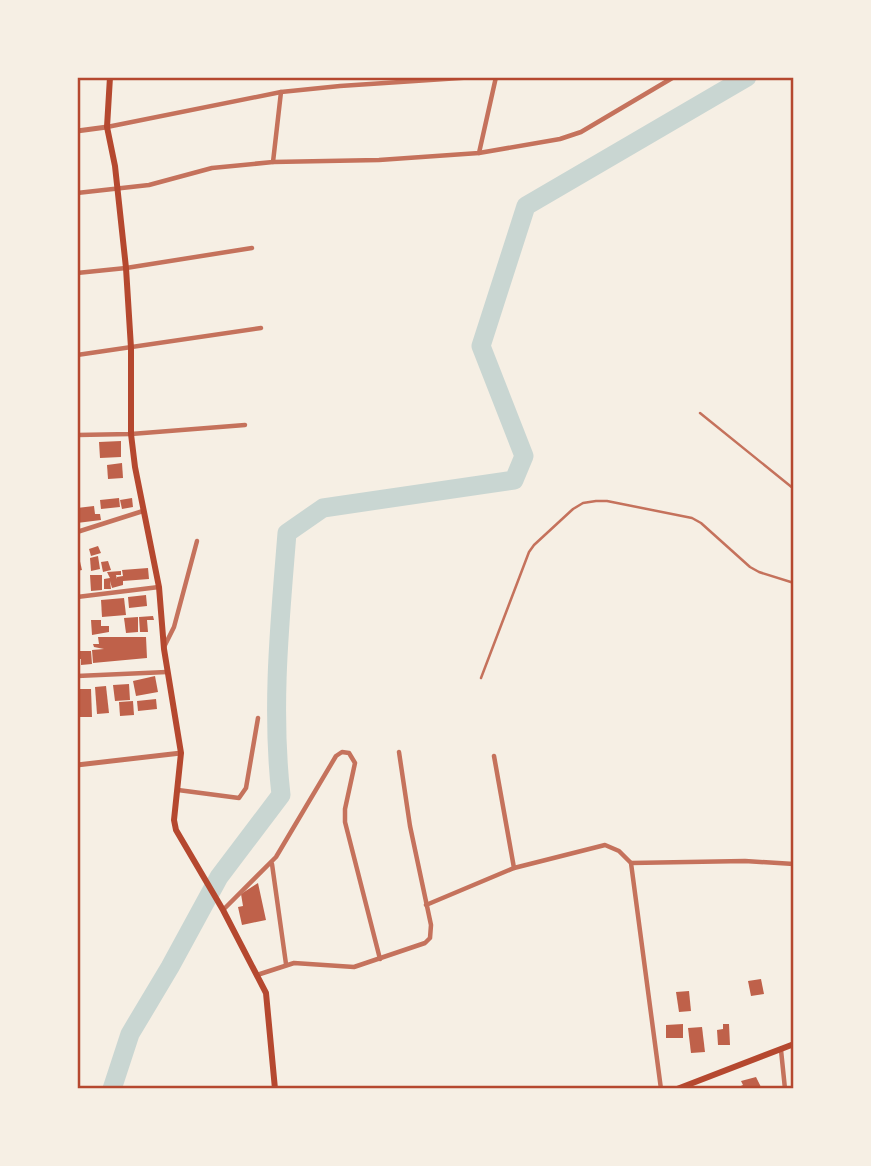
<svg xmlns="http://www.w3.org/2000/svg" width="871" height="1166" font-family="'Zilla Slab',serif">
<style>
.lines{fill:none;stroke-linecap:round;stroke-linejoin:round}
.river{stroke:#c9d6d2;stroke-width:19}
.building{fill:#bf614a}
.service{stroke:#c5725c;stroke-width:2.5}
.minor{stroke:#c5725c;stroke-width:4.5}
.tertiary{stroke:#c5725c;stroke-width:5}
.secondary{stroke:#b5482f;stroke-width:6}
.neatline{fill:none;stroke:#b5482f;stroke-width:2.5}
</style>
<rect width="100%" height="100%" fill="#f6efe4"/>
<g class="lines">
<path class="river" d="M 112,1089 L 130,1034 L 170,967 L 219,877 L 281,795 C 271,707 280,621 287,533 L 323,508 L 514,480 L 524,456 L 481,346 L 526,206 L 747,77"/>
</g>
<g class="building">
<polygon points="121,441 121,457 100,458 99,442"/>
<polygon points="122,463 123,478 108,479 107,465"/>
<polygon points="119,498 120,507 101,509 100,500"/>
<polygon points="132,498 133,507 122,509 120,500"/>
<polygon points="94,506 95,514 100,514 101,520 77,523 77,508"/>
<polygon points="98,546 101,553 91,556 89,549"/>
<polygon points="78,553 82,570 77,571 77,554"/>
<polygon points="98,556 100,569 91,571 90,558"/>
<polygon points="108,561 111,570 103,572 101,562"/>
<polygon points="148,568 149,579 123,581 123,585 112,588 110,581 111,589 104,589 104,579 110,578 107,572 121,571 121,575 116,575 117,579 117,577 123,576 122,570"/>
<polygon points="90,575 102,575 102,590 91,591"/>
<polygon points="146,595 147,606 129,608 128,597"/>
<polygon points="124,598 126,615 102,617 101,600"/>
<polygon points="153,616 154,620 147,620 148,632 140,632 139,617"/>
<polygon points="138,617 138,632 126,633 124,618"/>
<polygon points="91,620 101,620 101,626 109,626 109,632 92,635"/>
<polygon points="98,637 146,637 147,658 93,663 92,650 104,649 94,647 93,644 99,644"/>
<polygon points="80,651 91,651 92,664 81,665 81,659 77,659 77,653"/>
<polygon points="155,676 158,692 136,696 133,681"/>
<polygon points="129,684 130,700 115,701 113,685"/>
<polygon points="106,686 109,713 97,714 95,687"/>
<polygon points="77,689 91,689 92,717 77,717"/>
<polygon points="156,699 157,709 138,711 137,701"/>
<polygon points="133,701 134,715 120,716 119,702"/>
<polygon points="258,883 266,920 242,925 238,907 243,906 241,894"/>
<polygon points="761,979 764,994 751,996 748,981"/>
<polygon points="689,991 691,1011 679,1012 676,992"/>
<polygon points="683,1024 683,1038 666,1038 666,1025"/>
<polygon points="723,1024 729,1024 730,1045 718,1045 717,1030 723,1029"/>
<polygon points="702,1027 705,1052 691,1053 688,1028"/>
<polygon points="756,1077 761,1087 734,1089 743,1085 741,1081"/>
</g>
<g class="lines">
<g class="service">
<polyline points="700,413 794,489"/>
<polyline points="481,678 529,552 534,545 573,509 583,503 596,501 607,501 692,518 701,523 750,567 759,572 794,583"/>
</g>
<g class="minor">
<polyline points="107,127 281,92 340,86 475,77"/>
<polyline points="479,153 560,139 581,132 674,77"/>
<polyline points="273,162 281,92"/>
<polyline points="77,193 149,185 212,168 273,162 379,160 479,153 496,77"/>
<polyline points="77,273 126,268 252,248"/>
<polyline points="77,355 261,328"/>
<polyline points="77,435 131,434 245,425"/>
<polyline points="77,532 143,511"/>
<polyline points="77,597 159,587"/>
<polyline points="164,647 174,627 197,541"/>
<polyline points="77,676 167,672"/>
<polyline points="494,756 514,868"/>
<polyline points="178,790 239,798 246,788 258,718"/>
<polyline points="631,863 745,861 794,864"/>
<polyline points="272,864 286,964"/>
<polyline points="426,905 514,868 605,845 619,851 631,863 661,1089"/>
<polyline points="223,910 276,857 336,756 342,752 349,753 355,763 345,809 345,822 380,959"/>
<polyline points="257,975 294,963 354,967 425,943 430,938 431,925 410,826 399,752"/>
<polyline points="77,1032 77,1031"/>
<polyline points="781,1050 785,1089"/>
</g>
<g class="tertiary">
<polyline points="77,131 107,127"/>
<polyline points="77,765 181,753"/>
</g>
<g class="secondary">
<polyline points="110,77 107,127 115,166 126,268 131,348 131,434 135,467 159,587 164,649 181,753 174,820 176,830 223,910 266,993 275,1089"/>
<polyline points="677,1089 794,1044"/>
</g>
</g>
<rect width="871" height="1166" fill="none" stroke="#f6efe4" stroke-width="158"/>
<rect x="79" y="79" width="713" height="1008" class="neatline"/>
</svg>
